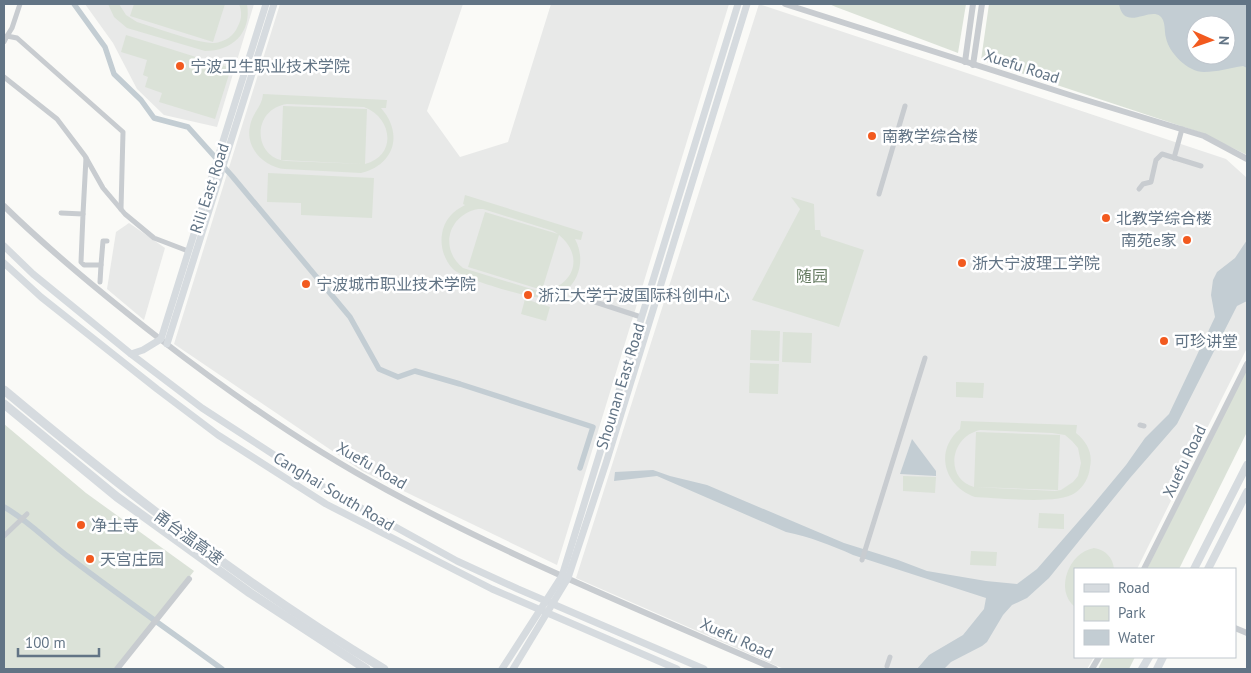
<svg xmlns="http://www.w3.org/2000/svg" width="1251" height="673" font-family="'PT Sans','Noto Sans SC',sans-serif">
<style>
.built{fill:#e8e9e8}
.green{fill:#dbe2d8;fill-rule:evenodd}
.water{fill:#c3cdd3;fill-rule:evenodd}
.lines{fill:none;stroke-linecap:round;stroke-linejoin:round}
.canal{stroke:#c3cdd3;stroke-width:5.5}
.minor{stroke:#c8ccd0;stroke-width:5}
.tertiary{stroke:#c8ccd0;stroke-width:6}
.secondary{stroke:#d6dbdf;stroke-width:7}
.primary{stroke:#d6dbdf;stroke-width:8}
.motorway{stroke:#d6dbdf;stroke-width:9}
.poi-dot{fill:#f25a1f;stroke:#fff;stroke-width:2}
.labels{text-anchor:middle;stroke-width:5;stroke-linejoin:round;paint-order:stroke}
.poi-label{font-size:16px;fill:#627485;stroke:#fff;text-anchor:start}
.street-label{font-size:16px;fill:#627485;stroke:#fff}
.park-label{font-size:16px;fill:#667b62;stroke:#fff}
</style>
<rect width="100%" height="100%" fill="#fafaf7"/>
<g class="built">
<polygon points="85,4 254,4 217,127 164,115 137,89 113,43"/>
<polygon points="280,4 463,4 427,111 460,157 508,142 551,4 729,4 557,565 362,471 174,344"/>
<polygon points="759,4 1226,159 1247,178 1247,348 1137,569 1075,569 1075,657 1094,657 1087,669 784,669 576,578"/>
<polygon points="129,223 165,248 144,320 107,289 116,232"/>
</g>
<g class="green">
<path d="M 108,4 L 119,4 L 126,15 L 137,22 C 153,27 200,44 214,43 C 225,42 234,36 238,26 C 242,19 242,11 239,4 L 247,4 C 252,33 232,51 205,51 L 127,28 L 114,17 Z"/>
<polygon points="134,4 225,4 213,42 130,16"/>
<polygon points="829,4 966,4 958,53 836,7"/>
<path d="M 989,4 L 1247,4 L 1247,155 L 1202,133 L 981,60 ZM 1196,25 L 1226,25 L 1226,55 L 1196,55 Z"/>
<polygon points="126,35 231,68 215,119 159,102 162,93 145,87 148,77 143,75 147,60 121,52"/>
<path d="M 263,94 L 387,100 L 386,108 L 381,108 C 404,134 394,165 361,173 L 285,169 C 264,167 245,148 250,126 C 252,113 262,107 263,94 ZM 287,104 L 364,107 C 393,118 397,156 365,164 L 367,109 L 283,106 L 281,160 L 364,164 L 286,161 C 252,157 252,109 287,104 Z"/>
<polygon points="268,173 374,178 372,218 301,215 301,203 267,202"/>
<path d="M 465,195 L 583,232 L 581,240 L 575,239 C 588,263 576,294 548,298 C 533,300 463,279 453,269 C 444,260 440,246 442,234 C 444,220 453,211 465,205 L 463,204 ZM 478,209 L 483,209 L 553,231 L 558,234 L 485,212 L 468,267 L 542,290 L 559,235 C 586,257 573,290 538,291 L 463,268 C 439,249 448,215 478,209 Z"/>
<polygon points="791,197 814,204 815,230 820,230 821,236 864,250 839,327 752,300 800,209"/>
<polygon points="525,299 550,307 546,321 521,314"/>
<polygon points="751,330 780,331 779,361 750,360"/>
<polygon points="783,332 812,333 811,363 782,362"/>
<polygon points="750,363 779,364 778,394 749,393"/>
<polygon points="1247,366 1247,432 1179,569 1147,569"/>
<polygon points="956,382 984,383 983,398 956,397"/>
<path d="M 961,421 L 1077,425 L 1076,433 C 1087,442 1093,453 1090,467 C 1089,477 1084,487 1075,493 C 1059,505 997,498 975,497 C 944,486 934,451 960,429 ZM 980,430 L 1052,433 L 1065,435 L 1072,441 L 1078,448 L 1081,463 L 1078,476 L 1073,482 L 1061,490 L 1055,491 L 975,487 L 1058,490 L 1060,435 L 976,432 L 974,487 C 945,479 949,437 980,430 Z"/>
<polygon points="4,424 86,493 194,571 117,669 4,669"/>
<polygon points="903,476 936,477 935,493 903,491"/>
<polygon points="1039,513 1064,514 1064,529 1038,528"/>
<path d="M 1094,548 C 1106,550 1113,558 1114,569 L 1075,569 L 1075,607 C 1054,590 1069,552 1094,548 Z"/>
<polygon points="971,551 997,552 996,566 970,565"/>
<polygon points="1104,657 1135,657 1129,669 1098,669"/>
</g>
<g class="water">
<path d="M 1119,4 L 1247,4 L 1247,68 L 1243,66 C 1230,68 1217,72 1204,72 C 1188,72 1169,53 1166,38 C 1164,31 1166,21 1160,16 C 1149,7 1124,32 1119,4 ZM 1196,25 L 1226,25 L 1226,55 L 1196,55 Z"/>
<path d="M 1247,240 L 1247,301 L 1237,306 L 1177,424 L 1130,478 L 1049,578 L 1027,598 L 1012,605 L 1003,615 L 987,642 L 982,646 L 951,662 L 944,669 L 917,669 L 929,655 L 963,635 L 984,609 L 986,598 L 853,555 C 831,545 810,537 786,532 L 657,476 L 614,481 L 615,472 L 653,470 L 670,476 L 707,485 L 844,543 L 898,560 L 927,571 L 986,581 L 1017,584 L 1037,569 L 1092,506 L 1126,465 L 1145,438 L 1169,414 L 1215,317 L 1211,295 L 1213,280 L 1217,272 L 1235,258 Z"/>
<polygon points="912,439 936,471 936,476 900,474"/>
</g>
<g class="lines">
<g class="canal">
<polyline points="74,4 105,47 114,74 141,100 154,118 188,127 232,176 350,317 379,369 398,377 415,371 460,384 593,427 580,468"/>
<path d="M 4,507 C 28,520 47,541 70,558 C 120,596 171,632 222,669"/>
</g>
<g class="minor">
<polyline points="7,36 12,28 20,4"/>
<polyline points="4,42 7,36 17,38 123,132 121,209"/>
<polyline points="4,77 57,119 85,156 103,188 125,214 154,238 188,251"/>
<polyline points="1174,158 1182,129"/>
<polyline points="1139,189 1143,184 1151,182 1156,160 1162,154 1201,166"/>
<polyline points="879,194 905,106"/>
<polyline points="61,213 83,214 81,262 84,265 101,265 103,241 107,241"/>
<polyline points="83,214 86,158"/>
<polyline points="100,282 101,265"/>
<polyline points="580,297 641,317"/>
<polyline points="1140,425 1144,426"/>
<polyline points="4,536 27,514"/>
<polyline points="862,560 925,358"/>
<polyline points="887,666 890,657"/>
</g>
<g class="tertiary">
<polyline points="785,4 1076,97 1204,136 1247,159"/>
<polyline points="965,62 973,4"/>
<polyline points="973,65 982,4"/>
<path d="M 4,206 C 53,254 106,297 160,339 C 231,394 307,447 387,490 C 512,558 644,612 775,669"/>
<polyline points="1144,569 1247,364"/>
<polyline points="1235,628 1247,633"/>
<polyline points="117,669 189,579"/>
<polyline points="1092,669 1099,657"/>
</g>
<g class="secondary">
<polyline points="4,246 33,274 131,354 202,408 325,488 457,561 518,589 704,669"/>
<polyline points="4,263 41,297 157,389 218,435 326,504 492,589 677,669"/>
<polyline points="167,344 274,4"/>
<polyline points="131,354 143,350 161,339 266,4"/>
<polyline points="502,669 562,576 738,4"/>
<polyline points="513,669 568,578 606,463 747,4"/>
</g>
<g class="primary">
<polyline points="1194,569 1247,465"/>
<polyline points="1208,569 1247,492"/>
<polyline points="1142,669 1149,657"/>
<polyline points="1157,669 1163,657"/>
</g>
<g class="motorway">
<path d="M 4,390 C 125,491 249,588 384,669"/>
<polyline points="4,404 117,497 250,593 366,669"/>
</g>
</g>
<g class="poi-dot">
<circle cx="180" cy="66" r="5"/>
<circle cx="872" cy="136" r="5"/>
<circle cx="1106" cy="218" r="5"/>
<circle cx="1187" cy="240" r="5"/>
<circle cx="962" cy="263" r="5"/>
<circle cx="306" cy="284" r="5"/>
<circle cx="528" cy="295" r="5"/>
<circle cx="1164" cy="341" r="5"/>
<circle cx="81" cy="525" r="5"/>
<circle cx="90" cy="559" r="5"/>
</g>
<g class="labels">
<g class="poi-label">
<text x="190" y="72">宁波卫生职业技术学院</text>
<text x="882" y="142">南教学综合楼</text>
<text x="1116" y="224">北教学综合楼</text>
<text x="1177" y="246" text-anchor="end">南苑e家</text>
<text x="972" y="269">浙大宁波理工学院</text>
<text x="316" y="290">宁波城市职业技术学院</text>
<text x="538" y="301">浙江大学宁波国际科创中心</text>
<text x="1174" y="347">可珍讲堂</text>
<text x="91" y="531">净土寺</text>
<text x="100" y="565">天宫庄园</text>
</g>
<g class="street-label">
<text transform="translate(1022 66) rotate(18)" y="6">Xuefu Road</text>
<text transform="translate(209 188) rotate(-72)" y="6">Rili East Road</text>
<text transform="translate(620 386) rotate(-73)" y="6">Shounan East Road</text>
<text transform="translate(1184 461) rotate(-64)" y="6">Xuefu Road</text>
<text transform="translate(372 465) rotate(30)" y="6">Xuefu Road</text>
<text transform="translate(334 491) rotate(31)" y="6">Canghai South Road</text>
<text transform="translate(189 537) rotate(36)" y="6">甬台温高速</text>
<text transform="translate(737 638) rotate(24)" y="6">Xuefu Road</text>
</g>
<g class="park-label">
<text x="812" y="282">随园</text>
</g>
</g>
<rect width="1251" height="673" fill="none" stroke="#627485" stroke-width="10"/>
<rect x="1074" y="568" width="162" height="90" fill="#ffffff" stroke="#c0c7ce"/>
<rect x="1084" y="584" width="25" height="8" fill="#d6dbdf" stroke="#c0c7ce"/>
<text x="1118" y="593" font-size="15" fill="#627485">Road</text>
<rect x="1084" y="606" width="25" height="15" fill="#dbe2d8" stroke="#c0c7ce"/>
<text x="1118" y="618" font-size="15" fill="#627485">Park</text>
<rect x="1084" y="630" width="25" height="15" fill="#c3cdd3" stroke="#c0c7ce"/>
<text x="1118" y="643" font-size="15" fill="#627485">Water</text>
<g transform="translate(1211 40) rotate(92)"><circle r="24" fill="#ffffff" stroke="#c0c7ce"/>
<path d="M0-4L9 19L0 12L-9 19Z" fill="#f25a1f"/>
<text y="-8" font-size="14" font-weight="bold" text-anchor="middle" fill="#627485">N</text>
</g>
<path d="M18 648v8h81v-8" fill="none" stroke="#627485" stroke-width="2.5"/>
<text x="25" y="648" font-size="15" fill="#627485" stroke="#ffffff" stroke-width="4" paint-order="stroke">100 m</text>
</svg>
